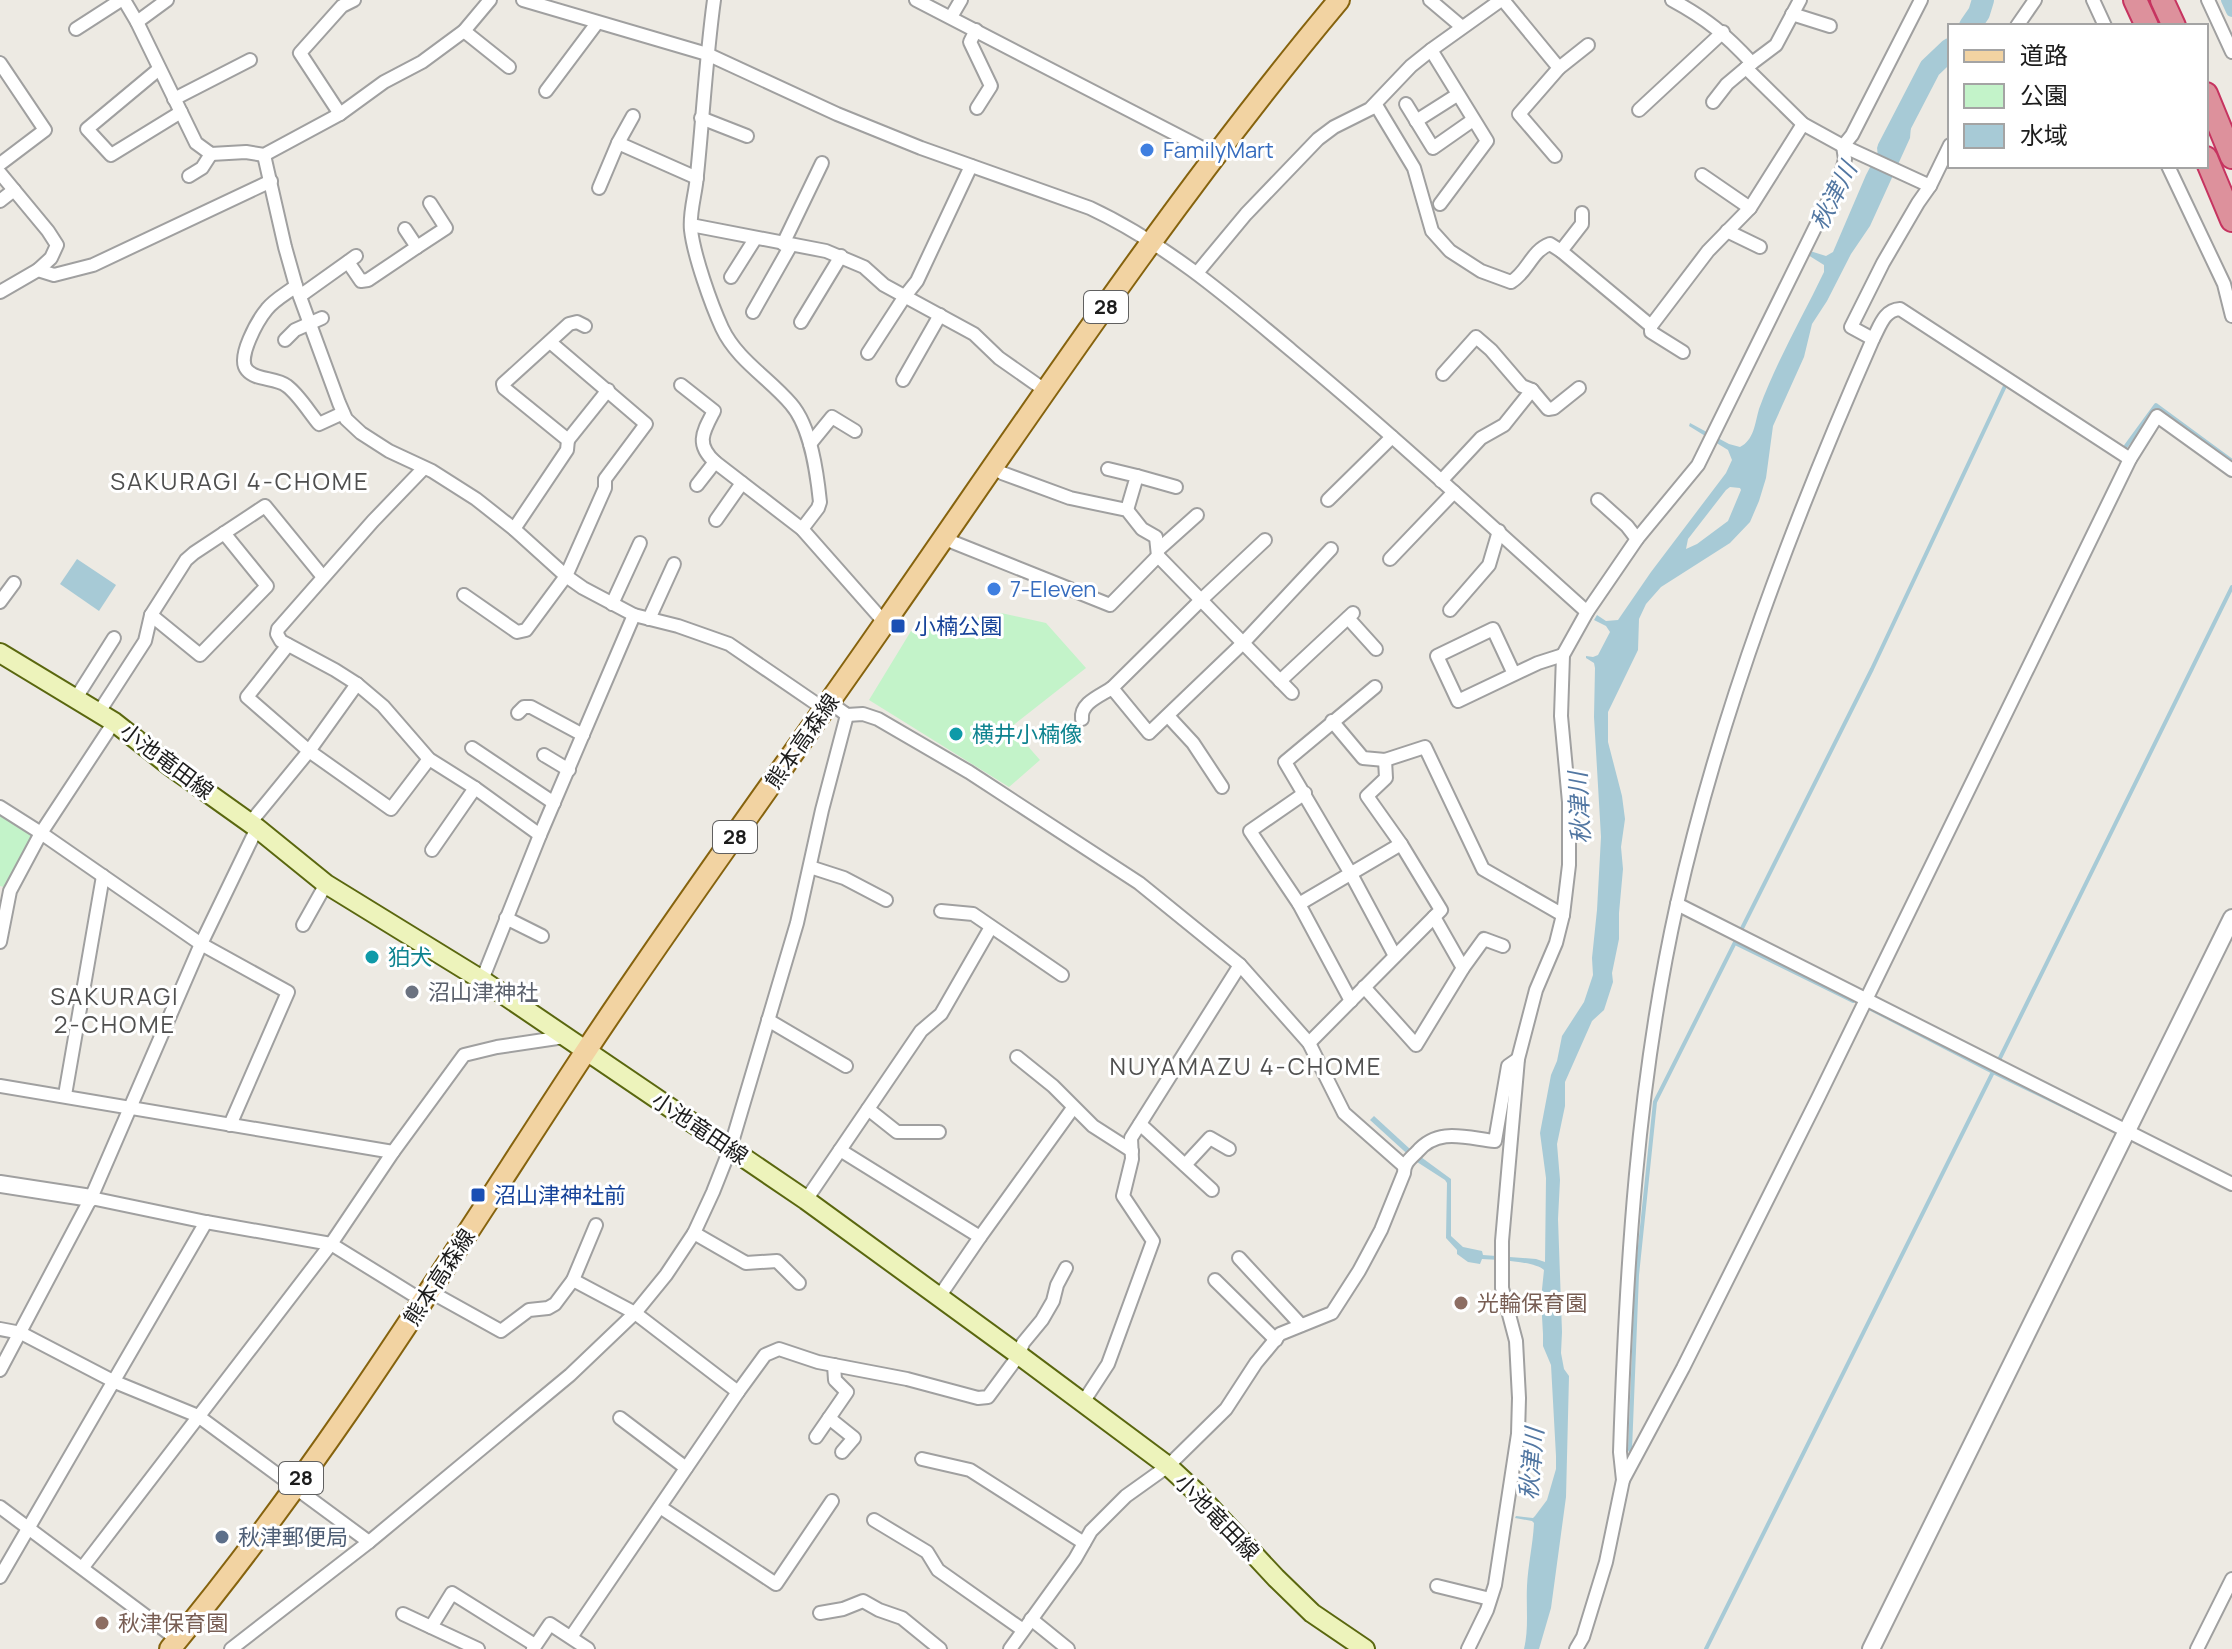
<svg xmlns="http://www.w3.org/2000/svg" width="2232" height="1649" font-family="Manrope,'Noto Sans JP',sans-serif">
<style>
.park{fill:#c3f3c9}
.water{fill:#a7cad6;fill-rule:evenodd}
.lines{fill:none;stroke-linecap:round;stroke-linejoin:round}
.stream{stroke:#a7cad6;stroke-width:4}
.canal{stroke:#a7cad6;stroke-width:12}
.river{stroke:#a7cad6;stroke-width:22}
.minor-casing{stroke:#a0a0a0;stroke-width:16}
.tertiary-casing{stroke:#a0a0a0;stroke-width:20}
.secondary-casing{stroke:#5a670f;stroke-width:22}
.primary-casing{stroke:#86630e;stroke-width:24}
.motorway-casing{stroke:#c63460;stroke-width:26}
.minor{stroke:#fff;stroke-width:12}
.tertiary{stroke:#fff;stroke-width:16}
.secondary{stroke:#edf3bb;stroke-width:18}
.primary{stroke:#f2d3a2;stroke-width:20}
.motorway{stroke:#dd919c;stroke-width:22}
.shop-dot{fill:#3f7fe0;stroke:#fff;stroke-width:3}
.transit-dot{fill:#1a4fb4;stroke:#fff;stroke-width:3}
.culture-dot{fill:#0f9aa8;stroke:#fff;stroke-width:3}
.worship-dot{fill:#6b7280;stroke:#fff;stroke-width:3}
.education-dot{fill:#8d6e63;stroke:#fff;stroke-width:3}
.service-dot{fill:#5c6f8a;stroke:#fff;stroke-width:3}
.labels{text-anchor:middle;stroke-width:6;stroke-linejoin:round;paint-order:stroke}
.shield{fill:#fff;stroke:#606060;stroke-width:2}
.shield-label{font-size:20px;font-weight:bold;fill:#1c1c1c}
.shop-label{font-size:22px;fill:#366cbe;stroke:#fff;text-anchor:start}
.transit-label{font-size:22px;fill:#164399;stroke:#fff;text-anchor:start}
.culture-label{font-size:22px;fill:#0d838f;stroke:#fff;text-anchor:start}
.street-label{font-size:22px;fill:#1c1c1c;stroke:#fff}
.worship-label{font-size:22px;fill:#5b616d;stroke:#fff;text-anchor:start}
.education-label{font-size:22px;fill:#785e54;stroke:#fff;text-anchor:start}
.service-label{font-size:22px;fill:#4e5e75;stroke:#fff;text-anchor:start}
.water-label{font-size:24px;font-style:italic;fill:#5277a2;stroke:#fff}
.neighbourhood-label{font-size:24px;letter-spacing:2px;fill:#4f4f4f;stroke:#fff}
</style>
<rect width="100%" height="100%" fill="#edeae3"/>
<g class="park">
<polygon points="1001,613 1046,623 1086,668 1011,727 1040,760 1009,787 869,700 911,631"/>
<polygon points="0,814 34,836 4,887 0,886"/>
</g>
<g class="water">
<path d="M 1893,123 L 1911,126 L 1910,138 L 1870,226 L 1851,254 L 1827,301 L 1812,324 L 1804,357 L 1773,426 L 1766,478 L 1759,501 L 1750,522 L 1730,543 L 1661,587 L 1646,604 L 1639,619 L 1638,650 L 1608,712 L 1608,742 L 1622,796 L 1625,819 L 1621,847 L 1623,869 L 1619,913 L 1619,939 L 1612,973 L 1613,982 L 1604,1010 L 1592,1021 L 1565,1082 L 1565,1106 L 1557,1144 L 1560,1180 L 1558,1219 L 1562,1332 L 1561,1353 L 1564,1369 L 1569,1376 L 1566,1497 L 1551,1608 L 1539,1649 L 1524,1649 C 1529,1628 1526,1608 1527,1586 C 1528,1565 1533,1544 1534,1523 L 1532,1521 L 1515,1518 L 1516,1516 L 1533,1518 L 1535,1516 L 1547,1500 L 1556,1469 L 1556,1456 L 1551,1365 L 1543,1346 L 1543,1334 L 1541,1299 L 1544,1270 C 1534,1261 1498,1260 1482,1259 L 1480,1264 L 1468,1262 L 1457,1254 L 1457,1250 L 1446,1238 L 1447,1183 L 1445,1180 L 1414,1160 L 1370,1120 L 1374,1116 L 1410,1149 L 1451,1179 L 1451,1236 L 1463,1247 L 1482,1251 L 1483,1255 L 1536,1259 L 1545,1262 L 1546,1178 L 1540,1133 L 1551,1075 L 1557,1061 L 1562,1036 L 1584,1002 L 1593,975 L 1592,958 L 1597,910 L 1601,837 L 1594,717 L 1595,668 L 1594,663 L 1586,658 L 1586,656 L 1593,657 L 1598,655 L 1610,632 L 1606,626 L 1594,620 L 1597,615 L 1606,621 L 1618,620 L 1651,572 L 1726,473 L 1732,460 L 1728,450 L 1689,426 L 1690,423 L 1729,444 L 1740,447 C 1754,440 1755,423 1759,409 C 1776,362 1802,318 1824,272 L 1824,265 L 1808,255 L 1810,251 L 1826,256 L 1833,252 L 1866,175 ZM 1730,487 L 1740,488 L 1741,490 L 1728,521 L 1697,544 L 1686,549 L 1688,539 L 1726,490 Z"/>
<polygon points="77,559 116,585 99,611 60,584"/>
</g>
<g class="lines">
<g class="stream">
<polyline points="2126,446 2156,405 2232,461"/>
<polyline points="1735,943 1853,1001"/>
<polyline points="1997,1064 2232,587"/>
<polyline points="1993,1072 2086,1117"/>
<polyline points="1630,1450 1637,1275 1655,1102 1872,669 2005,386"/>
<polyline points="1706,1649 1993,1072 1871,1009"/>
</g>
<polyline class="canal" points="2227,0 2232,11"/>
<g class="river">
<polyline points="1970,26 1979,13 1983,0"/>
<polyline points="1888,149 1930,68 1950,49"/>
</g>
<defs>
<g id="minor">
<polyline points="124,0 137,22 196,143 211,154 246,152 264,155 340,114 384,82 422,62 464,31 490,0"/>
<path d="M 523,0 L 707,54 L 837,114 L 921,148 L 1090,208 C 1165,243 1229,298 1292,351 C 1393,435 1489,524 1587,612"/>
<path d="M 714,0 C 706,58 703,117 697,175 C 696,193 689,212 691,230 C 694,256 711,304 722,328 C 737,360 769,378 791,404 C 811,427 817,473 820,502 L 818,508 L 802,529"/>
<polyline points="916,0 1216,155"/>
<polyline points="1430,0 1462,27"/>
<polyline points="1503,0 1559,68 1519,114 1555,156"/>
<path d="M 1672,0 C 1707,19 1725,34 1752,63 L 1746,68 L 1803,124 L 1843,146 L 1930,186"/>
<polyline points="2093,0 2105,26"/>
<polyline points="2208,0 2232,52"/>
<polyline points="1792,14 1830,26"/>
<polyline points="951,17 961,0"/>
<polyline points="137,22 167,0"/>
<polyline points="2017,26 2035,0"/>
<polyline points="76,29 121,0"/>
<polyline points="976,30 970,42 991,86 977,108"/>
<polyline points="464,31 509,67"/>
<polyline points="1431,50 1487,141 1440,204"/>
<polyline points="0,63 45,130 0,164"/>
<polyline points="1752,63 1776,45 1800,0"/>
<polyline points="1559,68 1588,45"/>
<polyline points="159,69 87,129 111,155 181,112"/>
<polyline points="546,91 597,23"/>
<polyline points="174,99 250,60"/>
<polyline points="1713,102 1727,84 1746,68"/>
<polyline points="1406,104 1433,148 1473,120"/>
<path d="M 1376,105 L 1414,168 L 1432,231 L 1450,251 L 1481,271 L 1511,282 C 1528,272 1531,251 1550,244 L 1561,251"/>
<polyline points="1639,110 1723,32"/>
<polyline points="340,114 300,53 342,6 354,0"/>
<polyline points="701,118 747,136"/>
<polyline points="1416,121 1457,95"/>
<polyline points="618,143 633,116"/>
<path d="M 1950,145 L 1930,186 L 1918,203 L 1883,263 L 1851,327 L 1873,339 C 1880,326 1884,310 1900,309 L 2130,459"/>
<polyline points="1843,146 1852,135 1921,0"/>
<polyline points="264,155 285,247 296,286 339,403 346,419 361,433 389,451 432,471 476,499 514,529 566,576 583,588 634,615 678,626 729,644 824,709"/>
<polyline points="2168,166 2224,284 2232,316"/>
<polyline points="0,173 48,231 57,245 51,258 38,270"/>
<polyline points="1702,175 1750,208"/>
<polyline points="189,176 202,168 211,154"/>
<polyline points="599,188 618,143 697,178"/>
<polyline points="0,201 14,190"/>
<polyline points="1582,213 1582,224 1561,251 1651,326 1708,251 1750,208 1803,124"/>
<polyline points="691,225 826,251 864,267 884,285 974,334 999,358 1046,391"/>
<polyline points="1727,231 1760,247"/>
<polyline points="783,244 822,163"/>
<polyline points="417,247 446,228 430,203"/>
<polyline points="348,262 361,281 368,280 417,247 405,229"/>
<polyline points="1197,273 1246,214 1318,139 1334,127 1370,109 1411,66 1431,50 1501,0"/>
<polyline points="731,277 755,239"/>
<path d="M 296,286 C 287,293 274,300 267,309 C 258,320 236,358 247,370 C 256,381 276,377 287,386 C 299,395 309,412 319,424 L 343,413"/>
<polyline points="0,292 38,270 54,275 93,265 271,181"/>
<polyline points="300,296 356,256"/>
<polyline points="753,312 791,245"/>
<polyline points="801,322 841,256"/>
<polyline points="1651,326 1651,332 1683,352"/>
<polyline points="285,340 295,330 322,318"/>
<polyline points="868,353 905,296 917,281 971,166"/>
<polyline points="1443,374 1476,337 1491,350 1522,386 1532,390 1548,409 1554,408 1579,388"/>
<polyline points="903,380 940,315"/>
<path d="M 681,385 L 714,411 C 703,432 695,444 715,462 L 697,485"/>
<polyline points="568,440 608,390"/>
<polyline points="810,444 832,417 855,431"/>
<polyline points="715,462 802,529 885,623"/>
<polyline points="1108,469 1137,476 1127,510"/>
<polyline points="1002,473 1070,498 1127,510 1142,529 1156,537 1158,556"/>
<polyline points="1137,476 1176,487"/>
<polyline points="1441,481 1481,438 1504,425 1532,390"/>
<polyline points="1328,500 1392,437"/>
<polyline points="1598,500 1627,526 1637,539"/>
<polyline points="716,520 742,483"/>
<polyline points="514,529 567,450 568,440 504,388 503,384 569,324 577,322 585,326"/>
<polyline points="1265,540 1201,600 1112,688 1149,733 1243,643 1292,693"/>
<polyline points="950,541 1110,605 1158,556 1243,643 1331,549"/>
<polyline points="1159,549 1197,515"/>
<polyline points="1390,559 1454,492"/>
<polyline points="464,595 517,632 526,630 566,576 605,488 605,479 646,424 550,342"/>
<polyline points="0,602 14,583"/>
<polyline points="612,604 640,543"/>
<polyline points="1450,610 1489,565 1499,531"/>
<polyline points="151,615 200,655 267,586 224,533"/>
<polyline points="1348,618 1376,649"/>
<polyline points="649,619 674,564"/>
<polyline points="288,645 247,697 309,751 391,809 429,759"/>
<polyline points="1514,674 1493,629 1437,656 1458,701 1538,663 1563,655"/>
<polyline points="1280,681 1353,613"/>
<polyline points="357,684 383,706 429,759 475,788 540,835"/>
<polyline points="1375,687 1285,762 1351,874 1395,956"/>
<polyline points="76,698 114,638"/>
<polyline points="829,702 847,715 863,714 878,719 969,772 1139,883 1240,965 1309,1043 1344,1113 1404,1166"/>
<polyline points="99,712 145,641 151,615 186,560 194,553 265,506 323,577"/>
<polyline points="518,713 524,707 531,707 583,735"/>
<polyline points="1168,716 1193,743 1222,787"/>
<path d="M 1082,719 C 1080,703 1100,696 1112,688"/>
<polyline points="1332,721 1363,758 1385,760 1425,747 1483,869 1563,915"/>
<polyline points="472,748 554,803"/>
<polyline points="544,755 569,770"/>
<polyline points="1305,793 1250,831 1299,904 1351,1001"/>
<polyline points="0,807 41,833 201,944 288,992 230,1125"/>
<polyline points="250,823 309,751 357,684 335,670 281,641 277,634 278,629 373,521 424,468"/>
<polyline points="432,850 475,788"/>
<polyline points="810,867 844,878 886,900"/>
<polyline points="1299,904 1401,844"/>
<polyline points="1677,904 2232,1184"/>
<polyline points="941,911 973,914 1062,975"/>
<polyline points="1434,917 1463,968"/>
<polyline points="506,918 542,936"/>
<polyline points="303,925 326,884"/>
<polyline points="0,942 10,891 41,833 114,722"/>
<polyline points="482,980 540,835 634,615"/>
<polyline points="1364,987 1416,1045 1463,968 1484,939 1503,946"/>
<polyline points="768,1020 846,1066"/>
<polyline points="1309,1043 1441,910 1401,844 1367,796 1386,778 1385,760"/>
<polyline points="1017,1057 1053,1086 1093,1126 1132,1151"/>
<polyline points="0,1086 393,1152"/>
<polyline points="65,1095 103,876"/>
<polyline points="868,1109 897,1132 939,1132"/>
<polyline points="1140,1124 1212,1190"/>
<polyline points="840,1150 980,1237"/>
<polyline points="1185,1165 1210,1138 1229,1149"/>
<polyline points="91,1198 206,1222 331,1244 423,1301"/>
<polyline points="806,1200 921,1031 941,1014 991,927"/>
<polyline points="694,1233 746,1263 777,1261 799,1283"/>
<polyline points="1239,1258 1301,1325"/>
<polyline points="573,1280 635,1313 738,1392"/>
<polyline points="1215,1280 1276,1340"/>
<polyline points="429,1291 501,1331 529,1310 548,1308 555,1304 573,1280 596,1225"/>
<polyline points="939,1297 980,1237 1073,1108"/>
<polyline points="0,1329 21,1333 115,1382 198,1416 369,1542"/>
<polyline points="0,1370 91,1198 201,944 257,828"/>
<polyline points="1082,1404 1108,1364 1153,1241 1123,1196 1132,1159 1131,1138 1240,965"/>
<polyline points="620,1418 686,1468"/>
<polyline points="829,1418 854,1438 842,1452"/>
<polyline points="816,1437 847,1392 835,1380 834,1365"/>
<polyline points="922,1459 970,1470 1084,1543"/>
<polyline points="1623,1480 1683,1368 1818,1098 2130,459 2157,416 2232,470"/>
<polyline points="0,1507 178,1640"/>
<polyline points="660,1507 776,1584 832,1501"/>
<polyline points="874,1520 927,1552 938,1570 1023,1630"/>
<polyline points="83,1567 331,1244 393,1152 464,1055 497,1047 564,1037"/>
<polyline points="0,1577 206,1222"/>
<polyline points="1437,1586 1490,1599"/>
<polyline points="820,1613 843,1609 863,1601 879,1610 902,1618 940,1649"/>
<polyline points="403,1614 478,1649"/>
<polyline points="1031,1619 1068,1649"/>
<polyline points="431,1627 452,1593 535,1645"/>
<polyline points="571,1637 738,1392 765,1355 779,1349 818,1362 907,1379 978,1398 988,1397 1019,1355 1023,1343 1042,1320 1053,1301 1057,1285 1066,1268"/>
<polyline points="231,1649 369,1542 570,1375 635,1313 666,1275 694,1233 713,1192 730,1149 797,923 822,810 847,715"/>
<polyline points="533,1649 550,1624 588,1649"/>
<path d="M 1010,1649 L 1075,1559 L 1091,1531 L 1126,1496 L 1168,1466 L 1226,1409 L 1256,1363 L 1280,1334 L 1332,1313 L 1359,1271 L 1381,1230 L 1404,1173 C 1404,1163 1410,1159 1417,1152 C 1438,1127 1466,1138 1495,1141 L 1508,1066 L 1518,1059"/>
<polyline points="1468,1649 1487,1610 1495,1585 1518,1434 1519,1398 1516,1341 1502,1288 1502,1241 1518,1059 1536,990 1556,943 1563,915 1569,865 1569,802 1561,716 1563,655 1587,612 1637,539 1698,465 1841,175 1845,159 1843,146"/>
<path d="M 1576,1649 L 1583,1637 L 1606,1562 L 1623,1480 L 1620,1452 C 1626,1269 1637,1084 1677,904 C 1721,709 1793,521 1873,339"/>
<polyline points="2197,1649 2232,1579"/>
</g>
<g id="tertiary">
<polyline points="0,1184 91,1198"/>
<polyline points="1871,1649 2232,918"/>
</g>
<polyline id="secondary" points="0,653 114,722 170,766 257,828 326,884 482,980 806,1200 1019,1355 1168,1466 1195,1491 1276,1578 1312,1613 1365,1649"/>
<path id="primary" d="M 170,1649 C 324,1464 450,1258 582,1057 C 679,910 784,768 884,624 C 1031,413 1174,197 1339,0"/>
<g id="motorway">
<polyline points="2135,0 2147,26"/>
<polyline points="2162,0 2174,26"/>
<polyline points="2206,94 2232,157"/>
<polyline points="2206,158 2232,220"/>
</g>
</defs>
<use href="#minor" class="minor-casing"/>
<use href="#tertiary" class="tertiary-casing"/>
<use href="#secondary" class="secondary-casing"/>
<use href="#primary" class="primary-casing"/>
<use href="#motorway" class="motorway-casing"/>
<use href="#minor" class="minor"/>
<use href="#tertiary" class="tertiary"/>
<use href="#secondary" class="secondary"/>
<use href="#primary" class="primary"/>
<use href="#motorway" class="motorway"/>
</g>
<g class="shop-dot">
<circle cx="1147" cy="150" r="8"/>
<circle cx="994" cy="589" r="8"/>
</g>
<g class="transit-dot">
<rect x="890" y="618" width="16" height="16" rx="4"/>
<rect x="470" y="1187" width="16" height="16" rx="4"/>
</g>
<g class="culture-dot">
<circle cx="956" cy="734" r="8"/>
<circle cx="372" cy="957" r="8"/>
</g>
<circle class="worship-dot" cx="412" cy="992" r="8"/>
<g class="education-dot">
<circle cx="1461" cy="1303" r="8"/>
<circle cx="102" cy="1623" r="8"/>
</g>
<circle class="service-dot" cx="222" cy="1537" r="8"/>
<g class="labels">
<g class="shield">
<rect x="1084" y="291" width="44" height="32" rx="6"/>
<rect x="713" y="821" width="44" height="32" rx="6"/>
<rect x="279" y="1462" width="44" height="32" rx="6"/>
</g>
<g class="shield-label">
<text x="1106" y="314">28</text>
<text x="735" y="844">28</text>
<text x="301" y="1485">28</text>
</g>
<g class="shop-label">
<text x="1163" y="158">FamilyMart</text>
<text x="1010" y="597">7-Eleven</text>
</g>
<g class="transit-label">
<text x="914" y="634">小楠公園</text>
<text x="494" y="1203">沼山津神社前</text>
</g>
<g class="culture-label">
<text x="972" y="742">横井小楠像</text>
<text x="388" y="965">狛犬</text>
</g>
<g class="street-label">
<text transform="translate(802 741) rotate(-55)" y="8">熊本高森線</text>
<text transform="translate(167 761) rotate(37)" y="8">小池竜田線</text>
<text transform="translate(700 1128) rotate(34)" y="8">小池竜田線</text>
<text transform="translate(439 1277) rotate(-57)" y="8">熊本高森線</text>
<text transform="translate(1217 1517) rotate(46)" y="8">小池竜田線</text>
</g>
<g class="worship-label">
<text x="428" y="1000">沼山津神社</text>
</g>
<g class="education-label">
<text x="1477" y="1311">光輪保育園</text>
<text x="118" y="1631">秋津保育園</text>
</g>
<g class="service-label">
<text x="238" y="1545">秋津郵便局</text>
</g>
<g class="water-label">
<text transform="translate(1834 196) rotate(-63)" y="8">秋津川</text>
<text transform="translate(1580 808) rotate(-93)" y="8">秋津川</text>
<text transform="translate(1532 1464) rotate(-85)" y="8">秋津川</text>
</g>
<g class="neighbourhood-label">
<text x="240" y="490">SAKURAGI 4-CHOME</text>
<text x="115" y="1005">SAKURAGI<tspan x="115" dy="28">2-CHOME</tspan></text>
<text x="1246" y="1075">NUYAMAZU 4-CHOME</text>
</g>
</g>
<rect x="1948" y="24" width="260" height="144" fill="#ffffff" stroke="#a4a4a4" stroke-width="2"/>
<rect x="1964" y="50" width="40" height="12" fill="#f2d3a2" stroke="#a4a4a4" stroke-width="2"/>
<text x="2020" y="64" font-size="24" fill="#1c1c1c">道路</text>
<rect x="1964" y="84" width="40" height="24" fill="#c3f3c9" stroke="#a4a4a4" stroke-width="2"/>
<text x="2020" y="104" font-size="24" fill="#1c1c1c">公園</text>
<rect x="1964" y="124" width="40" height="24" fill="#a7cad6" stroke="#a4a4a4" stroke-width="2"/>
<text x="2020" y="144" font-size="24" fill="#1c1c1c">水域</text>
</svg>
